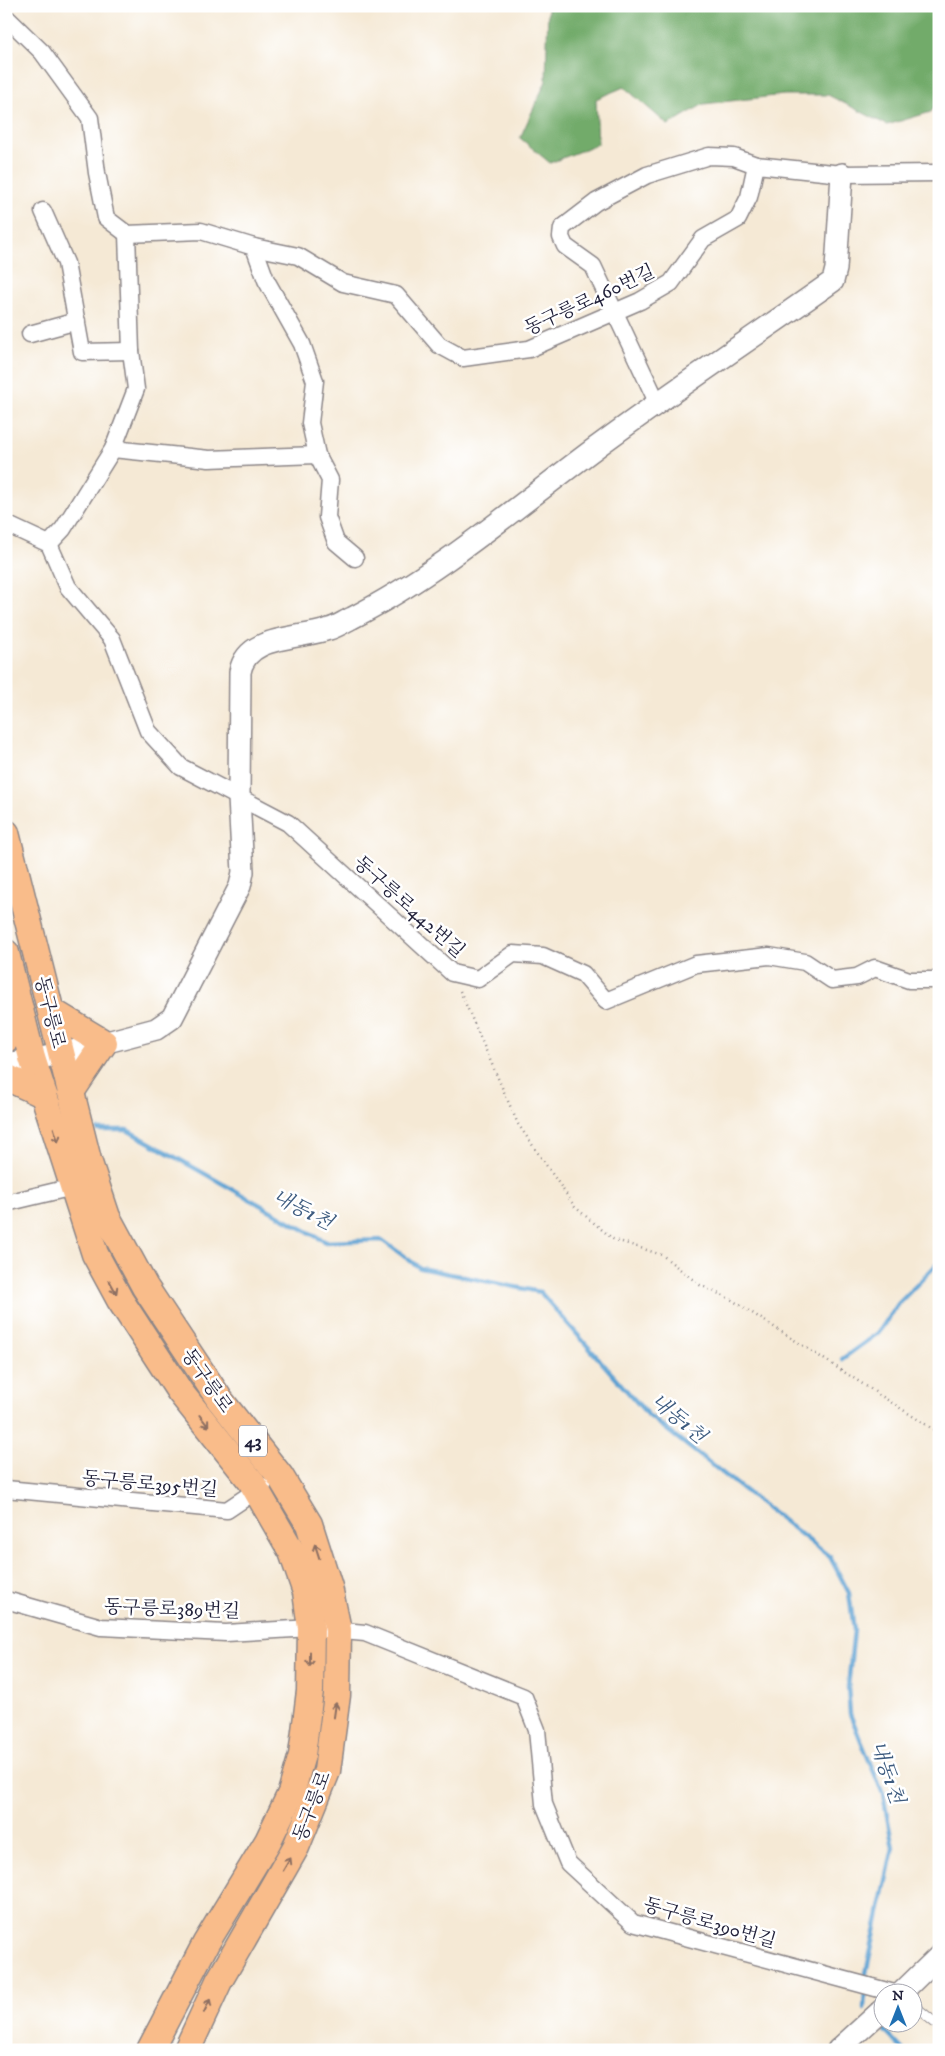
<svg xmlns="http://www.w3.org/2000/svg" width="945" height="2056" font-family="'IM FELL DW Pica','Noto Serif KR',serif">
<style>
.forest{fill:#72ab6a;stroke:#4a6652}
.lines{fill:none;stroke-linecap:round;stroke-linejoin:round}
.stream{stroke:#5da1d2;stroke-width:4.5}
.service-casing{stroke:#8c8688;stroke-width:11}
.minor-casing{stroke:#8c8688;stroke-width:19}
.tertiary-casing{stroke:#8c8688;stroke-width:24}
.primary-casing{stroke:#8c8688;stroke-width:29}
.path{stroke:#8c8688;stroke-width:2.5;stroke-dasharray:1 4;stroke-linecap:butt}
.service{stroke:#fff;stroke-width:9}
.minor{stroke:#fff;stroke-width:16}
.tertiary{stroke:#fff;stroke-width:21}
.primary{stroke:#f9bc8a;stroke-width:26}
.oneway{stroke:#8e6f62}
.labels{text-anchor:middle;stroke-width:5;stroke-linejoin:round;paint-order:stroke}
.shield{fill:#fff;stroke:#646476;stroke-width:1}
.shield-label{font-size:18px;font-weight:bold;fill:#22223b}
.street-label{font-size:19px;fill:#22223b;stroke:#fff}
.water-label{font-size:20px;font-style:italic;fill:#3d5b7f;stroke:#fff}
</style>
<rect width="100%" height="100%" fill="#fff"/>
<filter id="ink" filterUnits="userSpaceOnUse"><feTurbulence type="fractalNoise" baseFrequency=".02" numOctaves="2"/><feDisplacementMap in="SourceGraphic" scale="10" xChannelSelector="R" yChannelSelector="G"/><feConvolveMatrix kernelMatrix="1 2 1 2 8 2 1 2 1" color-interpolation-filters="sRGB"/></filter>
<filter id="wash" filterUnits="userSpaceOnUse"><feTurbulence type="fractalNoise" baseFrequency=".0096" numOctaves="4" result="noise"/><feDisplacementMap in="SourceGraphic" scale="20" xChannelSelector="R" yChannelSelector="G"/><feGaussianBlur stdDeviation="1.12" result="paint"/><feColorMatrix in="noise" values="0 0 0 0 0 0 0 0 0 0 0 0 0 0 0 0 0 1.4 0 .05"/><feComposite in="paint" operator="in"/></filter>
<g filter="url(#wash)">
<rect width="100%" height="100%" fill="#f5e9d5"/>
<polygon class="forest" points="548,6 939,6 939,101 931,112 887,125 828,95 784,95 704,104 668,125 624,87 596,99 598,144 550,163 520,138 546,81"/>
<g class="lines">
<g class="stream">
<polyline points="98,1130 127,1130 326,1242 382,1240 420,1268 540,1292 648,1415 830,1557 849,1593 854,1630 848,1687 850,1714 883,1794 893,1848 866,1973 864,2008"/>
<polyline points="842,1359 878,1333 898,1304 939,1262"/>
<polyline points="883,2029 903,2050"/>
</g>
</g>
</g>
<g filter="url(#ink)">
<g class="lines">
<defs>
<polyline id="service" points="912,2004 939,2026"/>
<g id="minor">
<polyline points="6,17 42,52 90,118 97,173 106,218 127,234 201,231 254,247 298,256 343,283 396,295 439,345 463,358 529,349 640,301 671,283 703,239 738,219 749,197 756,165 842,174 939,173"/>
<polyline points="43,211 66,263 82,352 131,351"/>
<polyline points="254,247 266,280 302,344 315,381 310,423 317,455 330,480 327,517 336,542 355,558"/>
<polyline points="30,334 77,321"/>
<polyline points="658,404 593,266 565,246 561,237 562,228 596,202 647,175 709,156 734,157 756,165"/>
<polyline points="113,449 209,459 317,455"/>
<polyline points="6,524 49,544 68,587 112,639 148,731 181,767 288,823 452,973 478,979 513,954 543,956 583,974 606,1001 696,964 769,956 805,962 832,980 857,977 875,968 909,980 939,980"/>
<polyline points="49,544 63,529 113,449 136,389 131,351 127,234"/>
<polyline points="6,1203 73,1187"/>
<polyline points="6,1489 227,1510 263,1486"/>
<polyline points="6,1600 101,1627 226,1633 311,1628 365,1633 524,1697 537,1730 544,1804 568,1863 633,1923 898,1994"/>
</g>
<g id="tertiary">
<path d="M 6,1064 L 62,1054 L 156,1029 L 172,1018 L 240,886 L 243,872 L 239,798 L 240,672 C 247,634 299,640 329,629 C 337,627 345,621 352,618 C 440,573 516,507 594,449 C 672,391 754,337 833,281 L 836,269 L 842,174"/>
<polyline points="900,1994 939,1956"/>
<polyline points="838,2050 882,2010"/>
</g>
<g id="primary">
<polyline points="6,833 88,1160 107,1217 145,1287 220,1400 280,1476 309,1524 329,1587 338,1630 337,1695 327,1771 296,1847 219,1981 187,2050"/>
<polyline points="6,953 32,1058 95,1254 120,1300 180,1392 251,1481 292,1552 306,1592 311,1628 310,1691 302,1755 291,1793 268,1841 206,1943 150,2050"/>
<polyline points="51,1011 104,1043 71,1092"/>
<polyline points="6,1039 20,1009"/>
<polyline points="6,1077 44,1095"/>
</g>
</defs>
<use href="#service" class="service-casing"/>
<use href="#minor" class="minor-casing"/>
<use href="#tertiary" class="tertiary-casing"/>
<use href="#primary" class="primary-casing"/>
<g class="path">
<polyline points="460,991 518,1124 575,1207 613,1239 662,1255 700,1285 732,1300 939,1433"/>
<polyline points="935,2050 939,2046"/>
</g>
<use href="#service" class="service"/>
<use href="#minor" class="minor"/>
<use href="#tertiary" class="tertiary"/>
<use href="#primary" class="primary"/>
</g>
<defs><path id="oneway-shaft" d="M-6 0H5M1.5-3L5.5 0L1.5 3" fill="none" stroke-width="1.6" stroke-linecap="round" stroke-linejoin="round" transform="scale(1.25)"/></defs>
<g class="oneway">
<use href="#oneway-shaft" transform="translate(56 1135) rotate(72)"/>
<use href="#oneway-shaft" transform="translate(113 1287) rotate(61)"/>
<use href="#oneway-shaft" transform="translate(204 1421) rotate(52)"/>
<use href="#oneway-shaft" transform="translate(317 1551) rotate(-108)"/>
<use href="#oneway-shaft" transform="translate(310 1659) rotate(90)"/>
<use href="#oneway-shaft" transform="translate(335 1710) rotate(-82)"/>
<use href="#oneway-shaft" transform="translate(287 1864) rotate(-60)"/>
<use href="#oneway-shaft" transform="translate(207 2006) rotate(-65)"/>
</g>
</g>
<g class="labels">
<rect class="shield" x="239" y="1425.5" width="28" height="31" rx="4"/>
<g class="shield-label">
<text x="253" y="1447">43</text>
</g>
<g class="street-label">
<text transform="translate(589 299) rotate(-25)" y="7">동구릉로460번길</text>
<text transform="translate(410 906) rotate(42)" y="7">동구릉로442번길</text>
<text transform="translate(51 1012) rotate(76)" y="7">동구릉로</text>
<text transform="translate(208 1380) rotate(55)" y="7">동구릉로</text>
<text transform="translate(150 1483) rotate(5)" y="7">동구릉로395번길</text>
<text transform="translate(172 1608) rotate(2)" y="7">동구릉로389번길</text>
<text transform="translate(311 1806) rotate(-69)" y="7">동구릉로</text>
<text transform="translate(710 1922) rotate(16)" y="7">동구릉로390번길</text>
</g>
<g class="water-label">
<text transform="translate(303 1209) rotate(27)" y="7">내동1천</text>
<text transform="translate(679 1418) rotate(40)" y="7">내동1천</text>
<text transform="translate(888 1772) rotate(71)" y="7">내동1천</text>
</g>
</g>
<rect width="945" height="2056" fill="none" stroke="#fff" stroke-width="25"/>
<g transform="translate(898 2008)"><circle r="24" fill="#ffffff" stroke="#a7a7b1"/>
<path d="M0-4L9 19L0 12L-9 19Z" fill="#1f6fb2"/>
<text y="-8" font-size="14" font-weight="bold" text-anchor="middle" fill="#22223b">N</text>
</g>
</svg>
